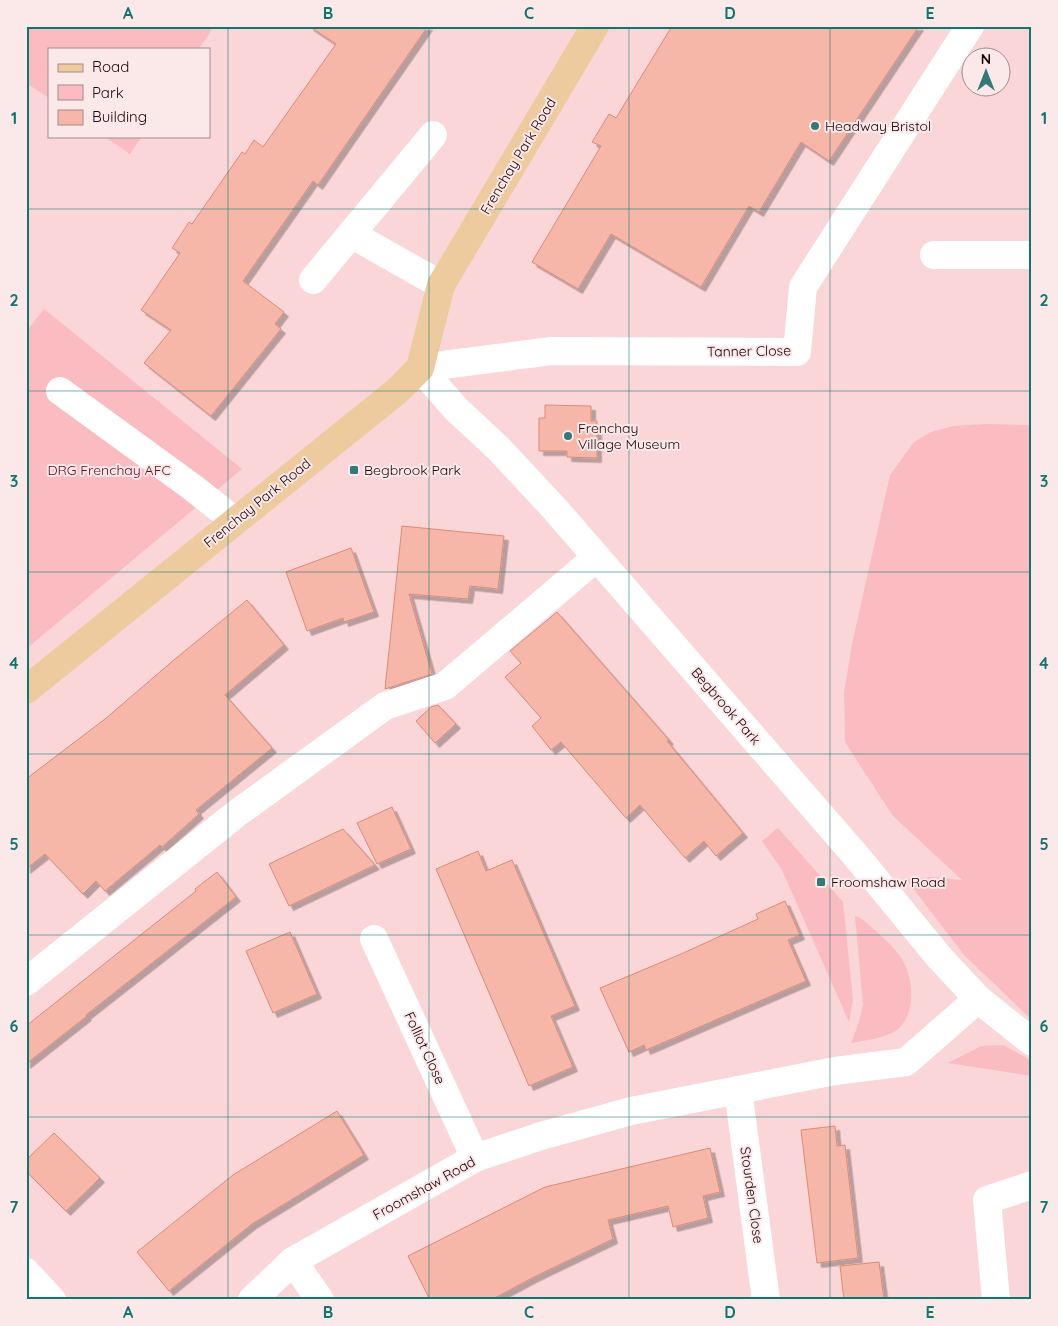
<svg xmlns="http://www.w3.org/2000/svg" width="1058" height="1326" font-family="Quicksand,sans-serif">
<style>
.green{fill:#fabcc1}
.building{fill:#f6b7a8;stroke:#db8b79;filter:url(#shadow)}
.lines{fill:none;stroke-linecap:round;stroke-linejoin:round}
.minor{stroke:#fff;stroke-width:28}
.major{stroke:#edcb9e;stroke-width:28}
.grid{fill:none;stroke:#0f766e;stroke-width:1;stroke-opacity:0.55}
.poi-dot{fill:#317a78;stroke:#fbe8e9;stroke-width:2}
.labels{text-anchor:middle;stroke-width:4;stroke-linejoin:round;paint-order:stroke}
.poi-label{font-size:14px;fill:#1c0206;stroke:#fbe8e9;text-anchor:start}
.street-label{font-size:14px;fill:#1c0206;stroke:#fbe8e9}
.park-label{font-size:14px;fill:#670723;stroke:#fbe8e9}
.neatline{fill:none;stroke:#0f766e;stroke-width:2}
.grid-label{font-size:16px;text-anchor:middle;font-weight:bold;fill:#0f766e}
</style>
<defs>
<filter id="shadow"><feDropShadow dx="4.5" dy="4.5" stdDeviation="0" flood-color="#0004"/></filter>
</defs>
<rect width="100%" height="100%" fill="#fad6d8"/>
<g class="green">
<polygon points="26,26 214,26 199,49 49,49 49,98 26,83"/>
<polygon points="104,136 142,136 130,154"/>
<polygon points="44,309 242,469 26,649 26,332"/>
<polygon points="987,424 1032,425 1032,1020 964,955 906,879 932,877 962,880 893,816 845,742 844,693 852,644 890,475 914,442 931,432 953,426"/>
<polygon points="778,828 843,902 853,1000 849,1022 782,870 762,841"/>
<path d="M 855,916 L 861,918 C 874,930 890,942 900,956 C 913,974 916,1007 902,1025 C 892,1038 866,1040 851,1043 L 858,1025 L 863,1005 Z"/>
<polygon points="1003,1045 1032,1061 1032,1076 948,1063 981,1046"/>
</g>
<g class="building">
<polygon points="309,26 428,26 318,185 313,181 243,281 284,312 275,324 281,329 211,416 144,363 171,330 141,310 180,253 172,248 189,222 192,224 242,152 245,154 254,140 263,147 336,44"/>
<polygon points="672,26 919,26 829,161 801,142 759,212 749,206 701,287 611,234 578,289 532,262 601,146 592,142 609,114 616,118"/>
<polygon points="545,405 591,406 591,421 597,421 597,458 567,457 567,451 539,451 539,418 545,418"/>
<polygon points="402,526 504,536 498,589 470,586 468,599 409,594 432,674 385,689"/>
<polygon points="351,548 374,612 344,622 343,618 307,631 286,572"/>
<polygon points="247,600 284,645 225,695 272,748 196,810 199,814 162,847 160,845 105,891 96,881 83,894 45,854 26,869 26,779 105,719 175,659"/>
<polygon points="557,612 669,740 667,741 743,833 716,856 704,841 685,858 640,805 626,818 561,742 551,750 532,726 541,718 505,677 521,663 510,651"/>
<polygon points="438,705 456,724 435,743 416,721 431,707"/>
<polygon points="392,807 411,849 377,864 357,823"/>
<polygon points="343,829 375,865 289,906 269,864"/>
<polygon points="478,851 486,871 512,860 575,1006 551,1016 573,1067 529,1086 436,869"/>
<polygon points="217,872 236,897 86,1015 87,1016 26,1064 26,1026 196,891 195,889"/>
<polygon points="785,901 800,935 788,940 806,981 646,1050 644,1045 629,1052 600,988 681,954 758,919 756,914"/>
<polygon points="290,932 317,994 273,1013 246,951"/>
<polygon points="337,1111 364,1155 252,1224 169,1291 137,1252 233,1175"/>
<polygon points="835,1126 837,1146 845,1145 858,1258 817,1263 801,1130"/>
<polygon points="54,1133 100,1178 66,1211 26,1171 26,1160"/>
<polygon points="710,1148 720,1192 703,1196 708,1218 673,1227 668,1206 608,1220 613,1239 534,1277 491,1300 430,1300 408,1256 545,1187"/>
<polygon points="879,1262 884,1300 844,1300 840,1266"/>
</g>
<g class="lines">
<g class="minor">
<polyline points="351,234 441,285"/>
<polyline points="934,255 1032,255"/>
<polyline points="313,280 433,135"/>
<polyline points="420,368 456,409 498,448 554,508 857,857 939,957 978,999 1032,1042"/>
<polyline points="420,368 551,351 797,352 803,287 970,26"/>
<polyline points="60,391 192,487 235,521"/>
<polyline points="374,939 475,1158"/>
<polyline points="26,982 236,814 385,706 445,686 597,557"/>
<polyline points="738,1090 766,1300"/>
<polyline points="293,1261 320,1300"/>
<polyline points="26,1272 52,1300"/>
<polyline points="252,1300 293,1261 475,1158 541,1136 631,1111 835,1071 906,1062 978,999"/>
<polyline points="996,1300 987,1200 1032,1185"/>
</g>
<polyline class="major" points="26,690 397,391 420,368 441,285 595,26"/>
</g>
<path class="grid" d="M 228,26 L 228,1300M 429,26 L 429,1300M 629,26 L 629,1300M 830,26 L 830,1300M 26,209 L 1032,209M 26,391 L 1032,391M 26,572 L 1032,572M 26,754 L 1032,754M 26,935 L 1032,935M 26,1117 L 1032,1117"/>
<g class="poi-dot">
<circle cx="815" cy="126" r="5"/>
<circle cx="568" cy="436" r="5"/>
<rect x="349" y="465" width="10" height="10" rx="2.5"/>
<rect x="816" y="877" width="10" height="10" rx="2.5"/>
</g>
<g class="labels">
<g class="poi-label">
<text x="825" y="131">Headway Bristol</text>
<text x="578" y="433">Frenchay<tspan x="578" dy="16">Village Museum</tspan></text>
<text x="364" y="475">Begbrook Park</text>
<text x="831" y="887">Froomshaw Road</text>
</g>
<g class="street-label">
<text transform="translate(518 156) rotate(-59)" y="5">Frenchay Park Road</text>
<text transform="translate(749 351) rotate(-1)" y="5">Tanner Close</text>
<text transform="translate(257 503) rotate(-39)" y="5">Frenchay Park Road</text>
<text transform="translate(726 706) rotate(49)" y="5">Begbrook Park</text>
<text transform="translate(425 1048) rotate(65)" y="5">Folliot Close</text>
<text transform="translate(424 1188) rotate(-29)" y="5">Froomshaw Road</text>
<text transform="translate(752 1195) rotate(82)" y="5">Stourden Close</text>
</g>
<g class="park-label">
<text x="109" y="475">DRG Frenchay AFC</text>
</g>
</g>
<rect width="1058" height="1326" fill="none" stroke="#fbe8e9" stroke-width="55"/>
<rect x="48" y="48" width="162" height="90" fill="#fbe8e9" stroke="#a28c8e"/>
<rect x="58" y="64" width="25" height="8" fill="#edcb9e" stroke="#a28c8e"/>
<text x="92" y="72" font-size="15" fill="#1c0206">Road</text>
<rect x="58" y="85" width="25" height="15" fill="#fabcc1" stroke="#a28c8e"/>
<text x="92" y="98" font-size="15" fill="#1c0206">Park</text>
<rect x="58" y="110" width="25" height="15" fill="#f6b7a8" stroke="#a28c8e"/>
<text x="92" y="122" font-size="15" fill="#1c0206">Building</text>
<g transform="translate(986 72)"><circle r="24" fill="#fbe8e9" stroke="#a28c8e"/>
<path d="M0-4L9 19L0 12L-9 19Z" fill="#317a78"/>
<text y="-8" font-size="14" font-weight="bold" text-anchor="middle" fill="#1c0206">N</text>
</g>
<rect x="28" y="28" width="1002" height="1270" class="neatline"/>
<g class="grid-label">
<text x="128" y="19">A</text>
<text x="328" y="19">B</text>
<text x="529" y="19">C</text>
<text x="730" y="19">D</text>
<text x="930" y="19">E</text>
<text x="14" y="124">1</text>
<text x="1044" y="124">1</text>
<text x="14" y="306">2</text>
<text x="1044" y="306">2</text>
<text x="14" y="487">3</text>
<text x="1044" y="487">3</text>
<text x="14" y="669">4</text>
<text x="1044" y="669">4</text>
<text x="14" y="850">5</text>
<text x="1044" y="850">5</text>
<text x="14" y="1032">6</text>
<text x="1044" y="1032">6</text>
<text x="14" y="1213">7</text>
<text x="1044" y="1213">7</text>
<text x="128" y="1318">A</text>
<text x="328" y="1318">B</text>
<text x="529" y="1318">C</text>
<text x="730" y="1318">D</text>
<text x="930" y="1318">E</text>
</g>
</svg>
